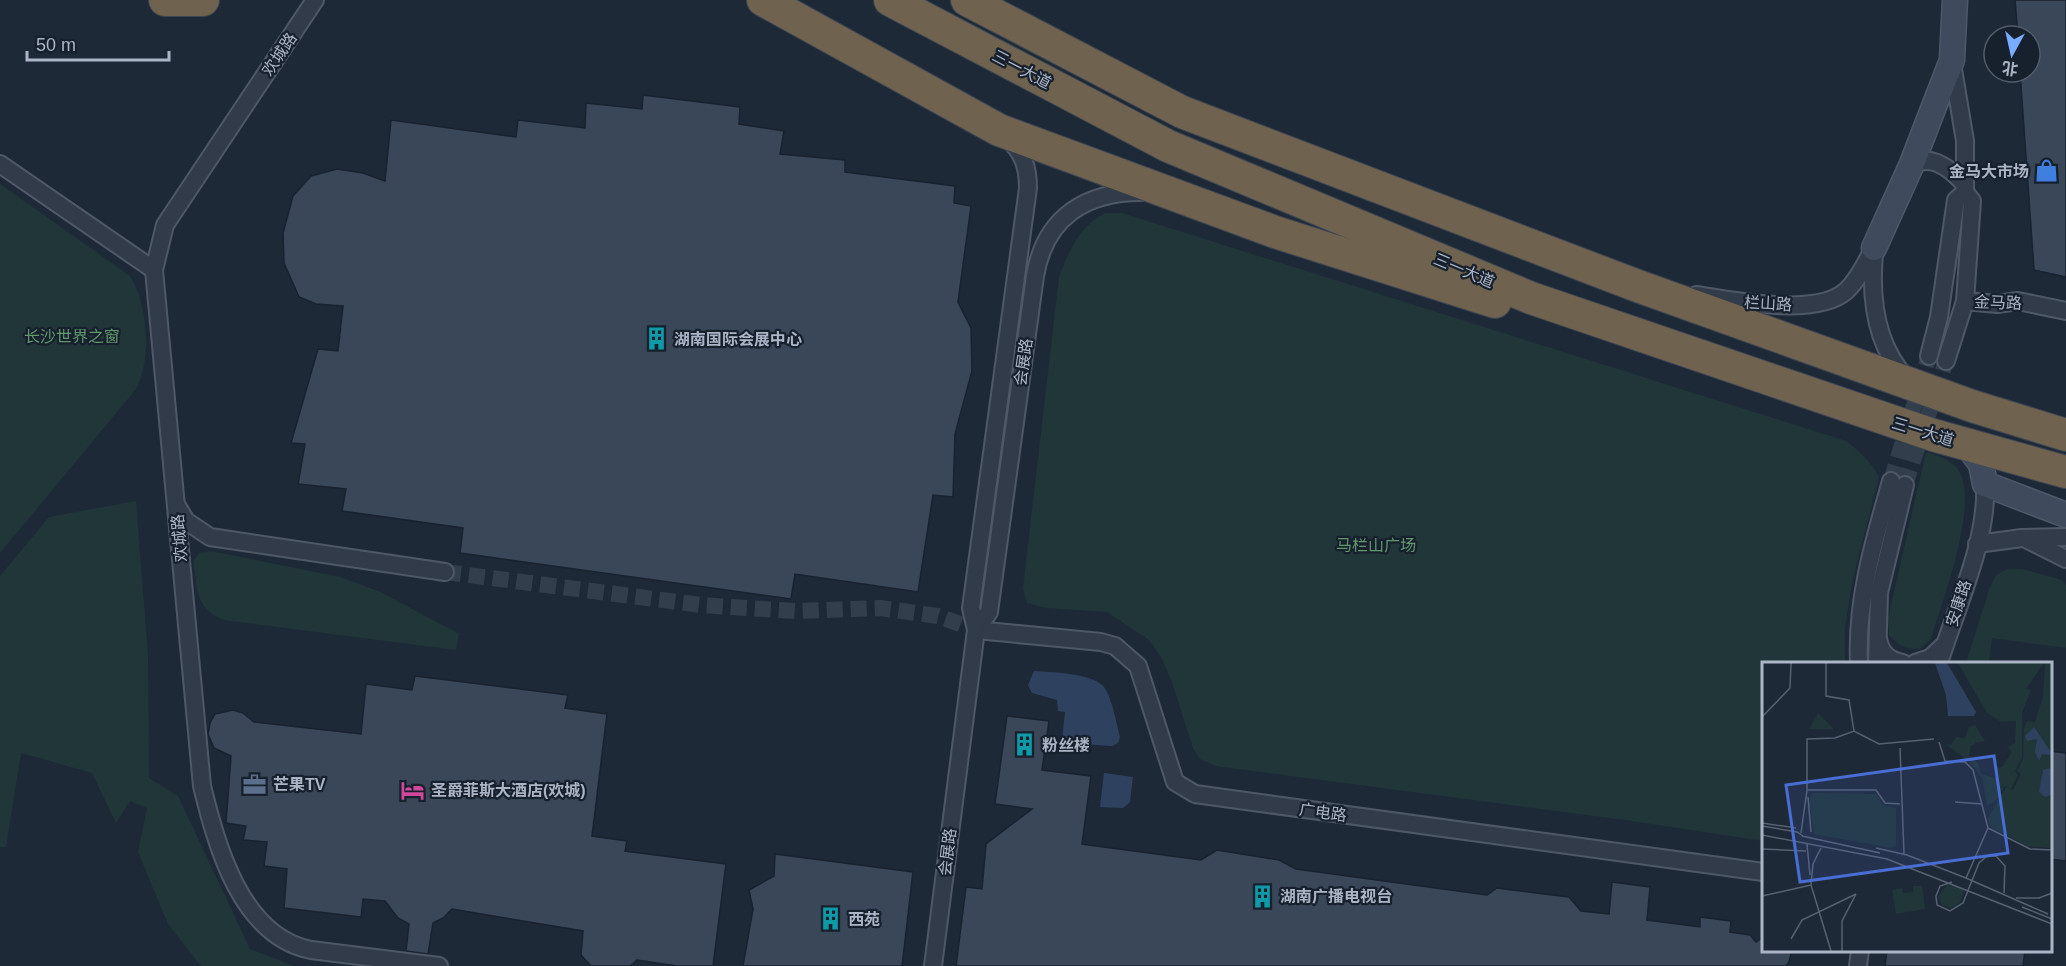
<svg xmlns="http://www.w3.org/2000/svg" width="2066" height="966" font-family="Arial,'Noto Sans SC',sans-serif">
<style>
.green{fill:#203639}
.water{fill:#2e425f}
.building{fill:#394759;stroke:#19222f;stroke-width:1.5}
.lines{fill:none;stroke-linecap:round;stroke-linejoin:round}
.street-tunnel{stroke:#333e4d;stroke-width:16;stroke-dasharray:16 8;stroke-linecap:butt}
.street-casing{stroke:#4f5867;stroke-width:20}
.secondary-casing{stroke:#4f5867;stroke-width:27}
.highway-casing{stroke:#3c4553;stroke-width:34}
.street{stroke:#313b49;stroke-width:16}
.secondary{stroke:#3f4a5c;stroke-width:24}
.highway{stroke:#6f624e;stroke-width:32}
.labels{text-anchor:middle;stroke-width:4.5;stroke-linejoin:round;paint-order:stroke}
.street-label{font-size:16px;fill:#abb5c6;stroke:#17202d}
.poi-label{font-size:16px;font-weight:bold;fill:#abb5c6;stroke:#17202d;text-anchor:start}
.park-label{font-size:16px;fill:#61986e;stroke:#17202d}
.inset-road{fill:none;stroke:#566171;stroke-width:1.5}
.view{fill:#486dd3;fill-opacity:0.15;stroke:#486dd3;stroke-width:3}
.inset-edge{fill:none;stroke:#abb5c6;stroke-width:3}
</style>
<rect width="100%" height="100%" fill="#1e2938"/>
<g class="green">
<path d="M 0,184 L 130,276 C 148,304 152,360 136,389 L 0,553 Z"/>
<path d="M 1105,213 L 1122,213 L 1846,441 C 1859,451 1872,462 1879,477 L 1852,583 L 1845,629 L 1845,663 L 1763,663 L 1763,841 L 1625,820 L 1215,766 L 1200,759 L 1193,748 L 1172,682 L 1162,659 L 1149,640 L 1107,612 L 1046,608 L 1027,603 L 1023,588 L 1059,277 C 1070,250 1078,227 1105,213 Z"/>
<path d="M 1926,452 C 1936,455 1947,458 1955,466 C 1984,494 1941,604 1931,639 L 1920,649 C 1905,649 1899,646 1889,635 L 1888,618 Z"/>
<polygon points="136,501 148,655 149,778 178,796 250,949 294,966 201,966 168,924 138,852 147,808 130,801 116,823 92,773 21,753 6,847 0,847 0,576 49,517"/>
<path d="M 211,551 L 340,577 L 381,592 L 459,634 L 456,650 L 224,620 C 194,607 198,590 193,561 L 199,553 Z"/>
<polygon points="2007,569 2022,569 2062,580 2066,585 2066,648 1992,638 1989,663 1966,663 1990,587 1996,575"/>
</g>
<g class="water">
<path d="M 1034,671 C 1051,672 1089,673 1102,685 C 1111,692 1117,726 1120,737 L 1118,743 L 1112,746 L 1064,743 L 1062,740 L 1065,712 L 1058,711 L 1057,700 L 1032,693 L 1028,685 Z"/>
<polygon points="1104,773 1133,777 1130,802 1123,808 1100,807"/>
</g>
<g class="building">
<polygon points="2015,0 2066,0 2066,277 2034,270 2020,72 2030,72 2030,36 2018,36"/>
<polygon points="643,95 740,107 739,124 784,131 780,154 845,160 845,172 955,186 954,203 971,206 958,302 971,328 972,371 955,434 953,497 933,495 918,592 795,574 791,599 460,553 463,528 342,511 346,489 298,484 305,444 291,443 318,349 338,351 343,306 316,304 299,297 284,263 283,233 293,196 311,176 337,169 363,173 385,181 391,120 516,137 518,120 585,128 586,103 642,109"/>
<polygon points="415,676 568,695 565,708 607,714 592,836 627,841 625,851 726,864 713,966 677,966 637,960 630,966 591,966 581,955 583,931 452,909 443,918 433,923 428,954 406,951 409,924 398,918 385,901 363,899 361,917 284,908 287,869 264,866 267,842 243,840 246,826 226,823 231,756 214,748 208,734 210,723 215,714 233,710 243,713 254,722 361,734 366,684 412,690"/>
<polygon points="1007,716 1049,721 1042,770 1091,776 1082,844 1201,860 1217,850 1279,860 1296,869 1487,895 1497,888 1569,897 1581,911 1609,914 1612,882 1650,887 1647,920 1700,927 1700,917 1731,921 1730,932 1750,935 1756,942 1763,937 1763,950 1792,950 1789,962 1786,966 956,966 966,887 982,889 986,844 1032,809 995,804"/>
<polygon points="2049,751 2066,753 2066,861 2049,859"/>
<polygon points="775,854 913,872 902,966 743,966 753,909 749,890 774,876"/>
<polygon points="1887,950 2025,950 2023,966 1885,966"/>
</g>
<g class="lines">
<g class="street-tunnel">
<polyline points="1891,481 1929,356"/>
<polyline points="1905,485 1946,361"/>
<polyline points="445,572 701,605 795,611 880,608 938,616 976,630"/>
</g>
<defs>
<g id="street">
<path d="M 315,0 L 165,225 L 154,270 L 202,786 C 217,847 241,936 311,950 L 439,966"/>
<polyline points="0,164 154,270"/>
<path d="M 1911,166 C 1931,152 1952,170 1965,185"/>
<path d="M 1874,254 C 1870,299 1875,345 1907,379"/>
<path d="M 1696,295 C 1734,301 1817,317 1846,291 C 1859,279 1866,262 1874,248"/>
<polyline points="1965,301 1997,304 2018,301 2066,311"/>
<polyline points="1929,356 1939,317 1956,200 1965,192"/>
<polyline points="1946,361 1965,301 1972,201 1965,192 1965,141 1952,63"/>
<polyline points="177,506 186,521 210,537 445,572"/>
<polyline points="2026,539 2066,559"/>
<polyline points="1977,544 2022,538 2066,537"/>
<polyline points="976,630 1101,642 1115,646 1138,666 1175,782 1195,794 1763,872"/>
<path d="M 976,630 L 989,612 L 1035,276 C 1045,217 1086,191 1144,192"/>
<path d="M 1878,639 C 1881,653 1888,660 1903,663"/>
<path d="M 1859,663 C 1856,600 1874,541 1891,481"/>
<polyline points="1877,663 1879,593 1905,485"/>
<polyline points="1915,663 1930,658 1944,645"/>
<path d="M 1939,663 C 1956,608 1988,541 1985,484"/>
<path d="M 933,966 L 976,630 L 971,608 L 1028,188 C 1028,167 1023,152 1007,138"/>
<polyline points="1858,966 1860,950"/>
</g>
<g id="secondary">
<polyline points="1874,248 1911,166 1952,60 1955,0"/>
<polyline points="1966,444 1981,464 1985,484 2066,515"/>
</g>
<g id="highway">
<polyline points="165,0 203,0"/>
<polyline points="763,0 999,130 1275,232 1495,302"/>
<polyline points="890,0 1168,146 1531,298 1933,435 2066,472"/>
<polyline points="967,0 1182,112 1635,285 1972,406 2066,435"/>
</g>
</defs>
<use href="#street" class="street-casing"/>
<use href="#secondary" class="secondary-casing"/>
<use href="#highway" class="highway-casing"/>
<use href="#street" class="street"/>
<use href="#secondary" class="secondary"/>
<use href="#highway" class="highway"/>
</g>
<defs>
<symbol id="shop-bare" viewBox="-9 -9 18 18"><path d="M-5-2.5h2.3a2.7 3.5 0 0 1 5.4 0H5L5.5 6h-11ZM-1.5-2.5h3a1.5 2.3 0 0 0-3 0Z" fill="#3f7fe0" stroke="#17202d" stroke-width="2.5" paint-order="stroke"/></symbol>
<symbol id="building-bare" viewBox="-9 -9 18 18"><path d="M-4-6H4V6H1V3H-1V6H-4ZM-2.5-4.3h1.7v1.8h-1.7ZM.8-4.3h1.7v1.8H.8ZM-2.5-1h1.7V.8h-1.7ZM.8-1h1.7V.8H.8Z" fill="#0f9aa8" stroke="#17202d" stroke-width="2.5" paint-order="stroke"/></symbol>
<symbol id="office-bare" viewBox="-9 -9 18 18"><path d="M-6-3h4V-5.5h4V-3h4V5H-6ZM-1-4.5V-3h2v-1.5ZM-6 0V1H6V0Z" fill="#5c6f8a" stroke="#17202d" stroke-width="2.5" paint-order="stroke"/></symbol>
<symbol id="hotel-bare" viewBox="-9 -9 18 18"><path d="M-6-4.5h1.5V1H6V5H4.5V3h-9V5H-6ZM-4 0a1.8 1.8 0 1 1 3.6 0ZM.5 0V-2.5h3Q6-2.5 6 0Z" fill="#d1479c" stroke="#17202d" stroke-width="2.5" paint-order="stroke"/></symbol>
</defs>
<g fill-rule="evenodd">
<use href="#shop-bare" x="2030" y="154" width="33" height="33"/>
<use href="#building-bare" x="640" y="322" width="33" height="33"/>
<use href="#building-bare" x="1008" y="728" width="33" height="33"/>
<use href="#office-bare" x="238" y="768" width="33" height="33"/>
<use href="#hotel-bare" x="396" y="774" width="33" height="33"/>
<use href="#building-bare" x="1246" y="880" width="33" height="33"/>
<use href="#building-bare" x="814" y="902" width="33" height="33"/>
</g>
<g class="labels">
<g class="street-label">
<text transform="translate(279 54) rotate(-56)" y="6">欢城路</text>
<text transform="translate(1022 69) rotate(28)" y="6">三一大道</text>
<text transform="translate(1464 270) rotate(23)" y="6">三一大道</text>
<text transform="translate(1998 302) rotate(2)" y="6">金马路</text>
<text transform="translate(1768 303) rotate(3)" y="6">栏山路</text>
<text transform="translate(1023 362) rotate(-82)" y="6">会展路</text>
<text transform="translate(1923 431) rotate(17)" y="6">三一大道</text>
<text transform="translate(179 538) rotate(-95)" y="6">欢城路</text>
<text transform="translate(1958 603) rotate(-72)" y="6">安康路</text>
<text transform="translate(1323 812) rotate(8)" y="6">广电路</text>
<text transform="translate(947 852) rotate(-83)" y="6">会展路</text>
</g>
<g class="poi-label">
<text x="2029" y="177" text-anchor="end">金马大市场</text>
<text x="674" y="345">湖南国际会展中心</text>
<text x="1042" y="751">粉丝楼</text>
<text x="273" y="790">芒果TV</text>
<text x="431" y="796">圣爵菲斯大酒店(欢城)</text>
<text x="1280" y="902">湖南广播电视台</text>
<text x="848" y="925">西苑</text>
</g>
<g class="park-label">
<text x="72" y="342">长沙世界之窗</text>
<text x="1376" y="551">马栏山广场</text>
</g>
</g>
<g transform="translate(1762 662)">
<rect width="290" height="290" fill="#1e2938"/>
<path d="M 196,1 L 282,1 L 264,27 L 269,28 L 260,51 L 260,95 L 253,109 L 256,113 L 249,127 L 243,124 L 233,140 L 225,143 L 220,115 L 207,99 L 183,82 L 189,83 L 194,75 L 203,76 L 207,65 L 213,63 L 223,79 L 213,81 L 213,89 L 213,82 L 209,84 L 207,94 L 216,101 L 219,112 L 233,116 L 233,106 L 240,105 L 250,90 L 245,85 L 253,81 L 254,59 L 239,60 L 225,51 ZM 283,1 L 289,1 L 289,186 L 265,184 L 229,165 L 226,156 L 244,125 L 251,128 L 259,112 L 255,109 L 261,96 L 262,66 L 265,59 L 273,60 L 281,35 ZM 56,51 L 72,67 L 47,67 ZM 51,131 L 114,132 L 121,143 L 134,146 L 134,183 L 130,186 L 52,172 L 47,137 ZM 185,223 L 203,227 L 198,241 L 189,246 L 180,243 L 176,235 ZM 151,224 L 160,224 L 163,247 L 134,252 L 130,228 L 140,226 L 141,231 L 151,230 Z" fill="#203639"/>
<path d="M 173,1 L 185,1 L 214,50 L 212,54 L 186,54 L 184,33 ZM 272,65 L 289,90 L 289,93 L 280,92 L 277,99 L 273,90 L 275,77 L 265,79 L 263,74 ZM 289,106 L 289,133 L 283,135 L 277,130 L 281,108 Z" fill="#2e425f"/>
<path class="inset-road" d="M 64,1 L 64,34 L 87,38 L 92,69M 0,55 L 28,26 L 29,1M 177,80 L 183,99 L 203,100 L 211,108 L 226,166 L 204,216M 138,86 L 142,192M 45,128 L 114,128 L 123,141 L 138,142M 46,135 L 49,170M 193,140 L 220,142M 0,161 L 34,166M 0,164 L 35,170 L 41,174M 226,166 L 268,187 L 290,188M 39,171 L 45,128 L 45,77 L 73,76 L 92,69 L 117,82 L 172,77M 0,173 L 125,197 L 290,262M 40,174 L 118,191M 45,182 L 48,213M 59,186 L 51,202 L 49,223 L 69,289M 114,186 L 145,193 L 204,216 L 286,252M 0,187 L 44,189M 190,220 L 178,224 L 174,234 L 175,243 L 188,249 L 201,241 L 217,201 L 225,194 L 234,194 L 243,204 L 242,231M 0,234 L 49,223M 254,236 L 277,236 L 290,231M 260,245 L 290,257M 29,277 L 40,258 L 94,232M 80,289 L 80,259 L 94,232"/>
<path class="view" d="M 232,94 L 246,191 L 38,220 L 24,123 Z"/>
<rect width="290" height="290" class="inset-edge"/>
</g>
<g transform="translate(2012 54) rotate(188)"><circle r="28" fill="#17202d" stroke="#525c6a" stroke-width="1.5"/>
<path d="M0-4.5L10 22L0 15L-10 22Z" fill="#77acff"/>
<text y="-9" font-size="16" font-weight="bold" text-anchor="middle" fill="#abb5c6">北</text>
</g>
<path d="M27 51v9h142v-9" fill="none" stroke="#abb5c6" stroke-width="3"/>
<text x="36" y="51" font-size="18" fill="#abb5c6" stroke="#17202d" stroke-width="4.5" paint-order="stroke">50 m</text>
</svg>
